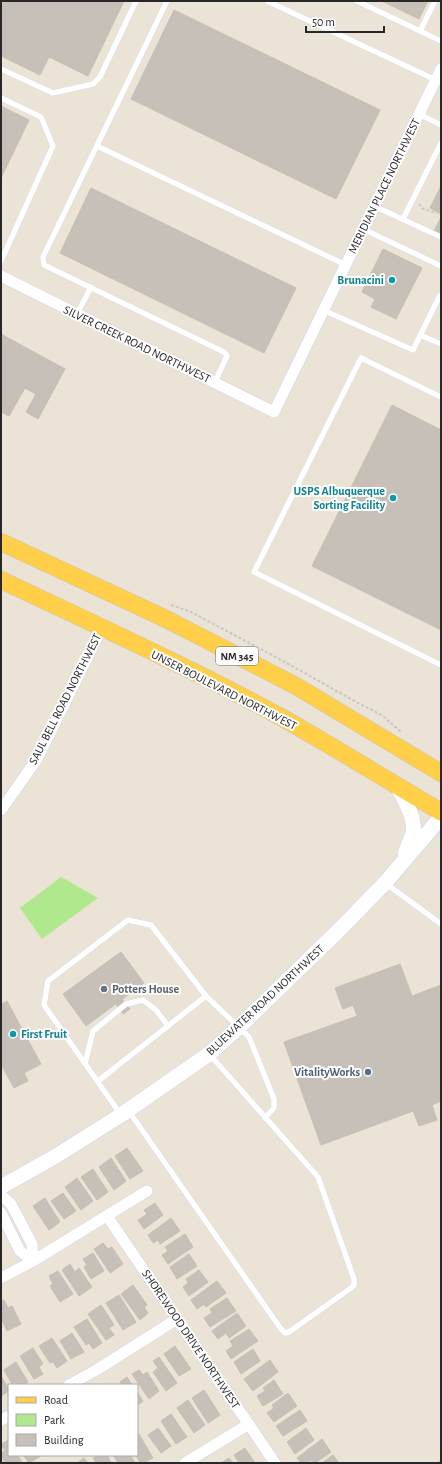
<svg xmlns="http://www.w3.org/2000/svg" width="442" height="1464" font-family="'Alegreya Sans',sans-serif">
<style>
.green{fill:#b0e98d}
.building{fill:#c7c0b8;stroke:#c7bfb1}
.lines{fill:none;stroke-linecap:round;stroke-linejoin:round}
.lane-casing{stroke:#cdd2e3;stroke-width:6}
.street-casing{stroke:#cdd2e3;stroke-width:12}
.secondary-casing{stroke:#cdd2e3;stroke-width:16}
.primary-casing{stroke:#c7c7c7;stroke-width:18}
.path{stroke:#c7c7c7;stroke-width:2;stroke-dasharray:3 2;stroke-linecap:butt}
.lane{stroke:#fff;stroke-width:5.5}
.street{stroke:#fff;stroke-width:11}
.secondary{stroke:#fff;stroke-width:15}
.primary{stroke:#ffcf4a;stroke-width:17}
.culture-dot{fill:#0f9aa8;stroke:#fff;stroke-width:1.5}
.worship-dot{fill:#6b7280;stroke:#fff;stroke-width:1.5}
.service-dot{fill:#5c6f8a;stroke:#fff;stroke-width:1.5}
.labels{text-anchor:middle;stroke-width:4;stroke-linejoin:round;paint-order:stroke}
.shield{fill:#fff;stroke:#686868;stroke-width:1}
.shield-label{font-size:11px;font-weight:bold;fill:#282828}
.street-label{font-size:12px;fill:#282828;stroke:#fff}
.culture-label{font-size:12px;font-weight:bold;fill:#0d838f;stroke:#fff;text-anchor:end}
.worship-label{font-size:12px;font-weight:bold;fill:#5b616d;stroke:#fff;text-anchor:start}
.service-label{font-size:12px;font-weight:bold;fill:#4e5e75;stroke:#fff;text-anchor:end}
</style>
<rect width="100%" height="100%" fill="#ece3d7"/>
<polygon class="green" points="61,877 98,898 42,939 20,908"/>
<g class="building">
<polygon points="4,1 124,1 88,76 49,57 40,75 1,56 1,7"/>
<polygon points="382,1 428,1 419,19"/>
<polygon points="174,10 380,110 336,199 131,99"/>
<polygon points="1,106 29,120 1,178"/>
<polygon points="441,186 441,214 430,208"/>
<polygon points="91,188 296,288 264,353 60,253"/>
<polygon points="441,217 441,234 434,231"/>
<polygon points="383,249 422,268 396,319 371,307 375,299 362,292"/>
<polygon points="1,334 65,369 38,419 26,412 36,394 25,388 9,416 1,412"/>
<polygon points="392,405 441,430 441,630 312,566"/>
<polygon points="121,952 144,983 86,1026 63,994"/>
<polygon points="400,964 412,996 441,985 441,1101 432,1105 437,1120 419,1126 413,1111 321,1145 284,1042 357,1016 353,1005 343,1009 335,988"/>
<polygon points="122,999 130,1009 123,1014 116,1004"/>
<polygon points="7,1001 41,1064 24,1073 28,1081 14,1088 1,1064 1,1002 2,1004"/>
<polygon points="127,1148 143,1171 130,1179 115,1156"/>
<polygon points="111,1158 126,1181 114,1190 99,1167"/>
<polygon points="93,1169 108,1192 97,1200 81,1177"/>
<polygon points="77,1178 93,1201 81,1210 65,1187"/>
<polygon points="63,1193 76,1211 64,1219 51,1201"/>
<polygon points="45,1198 60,1222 49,1230 33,1206"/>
<polygon points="155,1203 163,1215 144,1229 138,1220 147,1214 144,1210"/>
<polygon points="171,1218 180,1231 160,1244 158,1240 153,1243 148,1235"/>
<polygon points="185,1234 193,1247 168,1264 162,1255 168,1251 165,1247"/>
<polygon points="103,1243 108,1249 112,1247 123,1264 110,1273 94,1249"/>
<polygon points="93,1253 104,1271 91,1279 84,1267 87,1265 83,1259"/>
<polygon points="189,1254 197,1266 177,1279 170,1267"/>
<polygon points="70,1264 75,1272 79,1268 92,1287 79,1296 62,1270"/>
<polygon points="199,1270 208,1282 189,1296 183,1287 188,1283 186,1279"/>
<polygon points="58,1271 73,1294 60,1302 50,1286 53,1284 49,1276"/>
<polygon points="217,1281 226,1293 206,1307 204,1304 197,1309 191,1300"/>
<polygon points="133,1285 147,1305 144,1307 148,1313 140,1320 121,1294"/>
<polygon points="119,1295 136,1322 123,1330 106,1303"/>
<polygon points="227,1298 236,1311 210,1327 204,1318 212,1313 210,1309"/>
<polygon points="4,1300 8,1308 12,1306 21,1324 7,1331 1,1318 1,1302"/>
<polygon points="101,1305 114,1325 109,1328 114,1335 106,1340 88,1314"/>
<polygon points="237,1313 246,1326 229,1338 226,1333 218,1339 212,1331"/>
<polygon points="87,1319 102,1343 93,1349 89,1343 86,1345 74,1327"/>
<polygon points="249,1329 258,1341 231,1359 226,1351 233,1346 230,1341"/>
<polygon points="72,1333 84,1352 71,1359 60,1341"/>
<polygon points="52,1338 67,1361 57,1368 53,1362 50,1363 39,1346"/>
<polygon points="175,1346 191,1369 179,1376 164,1354"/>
<polygon points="33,1348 43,1364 39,1367 43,1374 34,1379 20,1356"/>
<polygon points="253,1349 260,1361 241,1374 234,1362"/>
<polygon points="159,1357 177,1383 166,1391 153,1372 158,1368 153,1361"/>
<polygon points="270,1360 278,1372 253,1391 244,1379"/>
<polygon points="16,1362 28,1382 24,1385 17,1385 15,1382 12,1384 4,1370"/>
<polygon points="139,1370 143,1375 147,1372 159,1391 149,1399 132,1374"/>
<polygon points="1,1376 9,1389 9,1391 1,1396"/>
<polygon points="127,1377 132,1385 122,1385 120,1382"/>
<polygon points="274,1380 283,1394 263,1406 257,1396 265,1391 263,1388"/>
<polygon points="204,1390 220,1415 208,1423 192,1398"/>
<polygon points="137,1392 143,1401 137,1406"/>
<polygon points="288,1393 297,1406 274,1422 267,1413 274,1408 272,1405"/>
<polygon points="188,1400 205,1425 194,1433 177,1408"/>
<polygon points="300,1410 307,1421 283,1436 276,1426"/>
<polygon points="171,1414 187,1437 176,1444 161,1421"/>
<polygon points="158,1428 171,1446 161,1453 148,1435"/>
<polygon points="306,1428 314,1440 295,1454 287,1442"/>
<polygon points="139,1434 153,1458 143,1463 140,1463 136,1455 137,1455 137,1435"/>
<polygon points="322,1439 331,1452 315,1463 313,1463 311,1460 307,1463 301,1463 297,1458"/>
<polygon points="9,1440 9,1455 18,1455 22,1463 5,1463 1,1455 1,1453 5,1451 1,1444"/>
<polygon points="245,1448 255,1463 239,1463 234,1455"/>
<polygon points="23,1455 40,1455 41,1456 29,1463"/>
<polygon points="100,1455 107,1455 111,1463 96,1463 93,1458"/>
<polygon points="113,1455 130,1455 135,1463 118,1463"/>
<polygon points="333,1455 339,1463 322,1463"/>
<polygon points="84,1458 88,1463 77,1463"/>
<polygon points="229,1458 233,1463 221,1463"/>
</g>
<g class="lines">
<defs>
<g id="lane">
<polyline points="167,1 43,257 44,265 224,352 227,356 215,382"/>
<polyline points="267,1 436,80"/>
<polyline points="357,1 420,31"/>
<polyline points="435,1 420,31 441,41"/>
<polyline points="1,69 53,93 93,84 100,77 136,1"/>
<polyline points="1,98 41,117 53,146 1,261"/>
<polyline points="419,114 441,125"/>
<polyline points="97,146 346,265"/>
<polyline points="374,206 441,237"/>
<polyline points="403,219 441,143"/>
<polyline points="363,229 441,266"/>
<polyline points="323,310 413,350 440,295"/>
<polyline points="77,314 91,287"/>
<polyline points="420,335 441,344"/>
<polyline points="441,397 361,358 254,572 441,665"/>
<polyline points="385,883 441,924"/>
<polyline points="206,996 249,1037 274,1099 274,1108 265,1118"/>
<polyline points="85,1064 93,1031 126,1004 143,1000 156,1010 168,1026"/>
<polyline points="98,1081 206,996 151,925 128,920 48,981 44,1005 121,1115"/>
<polyline points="128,1110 281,1329 285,1333 289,1332 351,1288 354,1285 354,1279 318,1177 210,1055"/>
</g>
<g id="street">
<polyline points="1,276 274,412 441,69"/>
<polyline points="1,810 37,759 102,628"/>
<polyline points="1,1195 11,1204 32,1244 33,1261"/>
<polyline points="1,1213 20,1251 33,1261"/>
<polyline points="107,1216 275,1463"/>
<polyline points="1,1278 33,1261 147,1191"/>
<polyline points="69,1385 98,1369 177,1319"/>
<polyline points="1,1420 9,1416"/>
<polyline points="185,1463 249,1424"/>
</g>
<g id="secondary">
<path d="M 396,784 C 403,797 416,818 413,833 C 411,840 407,847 405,854"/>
<polyline points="1,1187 56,1156 121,1115 209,1054 238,1028 336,933 385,883 441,817"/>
</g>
<g id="primary">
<polyline points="1,542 166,619 296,686 441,773"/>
<path d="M 1,580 C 94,624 189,667 279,716 C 334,747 387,780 441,812"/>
</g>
</defs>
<use href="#lane" class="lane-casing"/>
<use href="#street" class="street-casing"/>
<use href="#secondary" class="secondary-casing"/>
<use href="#primary" class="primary-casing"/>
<g class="path">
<polyline points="419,204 423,209 437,213"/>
<polyline points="171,605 189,611 285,662 358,703 374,711 384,717 401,732"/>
<polyline points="438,1463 441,1460"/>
</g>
<use href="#lane" class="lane"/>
<use href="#street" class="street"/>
<use href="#secondary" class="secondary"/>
<use href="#primary" class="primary"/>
</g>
<g class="culture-dot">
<circle cx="392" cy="280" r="4"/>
<circle cx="393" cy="498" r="4"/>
<circle cx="13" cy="1034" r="4"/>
</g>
<circle class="worship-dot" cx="104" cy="989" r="4"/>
<circle class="service-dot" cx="368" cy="1072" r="4"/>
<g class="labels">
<rect class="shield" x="216" y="647" width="42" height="18" rx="3"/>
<g class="shield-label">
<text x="237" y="660">NM 345</text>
</g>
<g class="street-label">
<text transform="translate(384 186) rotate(-64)" y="4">MERIDIAN PLACE NORTHWEST</text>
<text transform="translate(137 344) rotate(26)" y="4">SILVER CREEK ROAD NORTHWEST</text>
<text transform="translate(224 690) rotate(27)" y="4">UNSER BOULEVARD NORTHWEST</text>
<text transform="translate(65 699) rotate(-63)" y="4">SAUL BELL ROAD NORTHWEST</text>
<text transform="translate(265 1000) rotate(-43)" y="4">BLUEWATER ROAD NORTHWEST</text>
<text transform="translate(191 1339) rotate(56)" y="4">SHOREWOOD DRIVE NORTHWEST</text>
</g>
<g class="culture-label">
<text x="384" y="284">Brunacini</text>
<text x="385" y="495">USPS Albuquerque<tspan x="385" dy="14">Sorting Facility</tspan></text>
<text x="21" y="1038" text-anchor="start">First Fruit</text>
</g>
<g class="worship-label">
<text x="112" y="993">Potters House</text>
</g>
<g class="service-label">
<text x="360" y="1076">VitalityWorks</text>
</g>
</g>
<rect width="442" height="1464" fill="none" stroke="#282828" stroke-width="4"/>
<rect x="8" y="1384" width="130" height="72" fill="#ffffff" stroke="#a9a9a9"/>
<rect x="16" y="1397" width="20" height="6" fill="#ffcf4a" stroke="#a9a9a9"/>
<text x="44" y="1404" font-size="12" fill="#282828">Road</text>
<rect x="16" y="1414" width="20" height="12" fill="#b0e98d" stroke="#a9a9a9"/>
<text x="44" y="1424" font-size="12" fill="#282828">Park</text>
<rect x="16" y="1434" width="20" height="12" fill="#c7c0b8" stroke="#a9a9a9"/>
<text x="44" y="1444" font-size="12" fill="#282828">Building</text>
<path d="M306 26v6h78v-6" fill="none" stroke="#282828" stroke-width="2"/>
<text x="312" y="26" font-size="12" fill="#282828" stroke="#ffffff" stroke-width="3" paint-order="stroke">50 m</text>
</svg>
